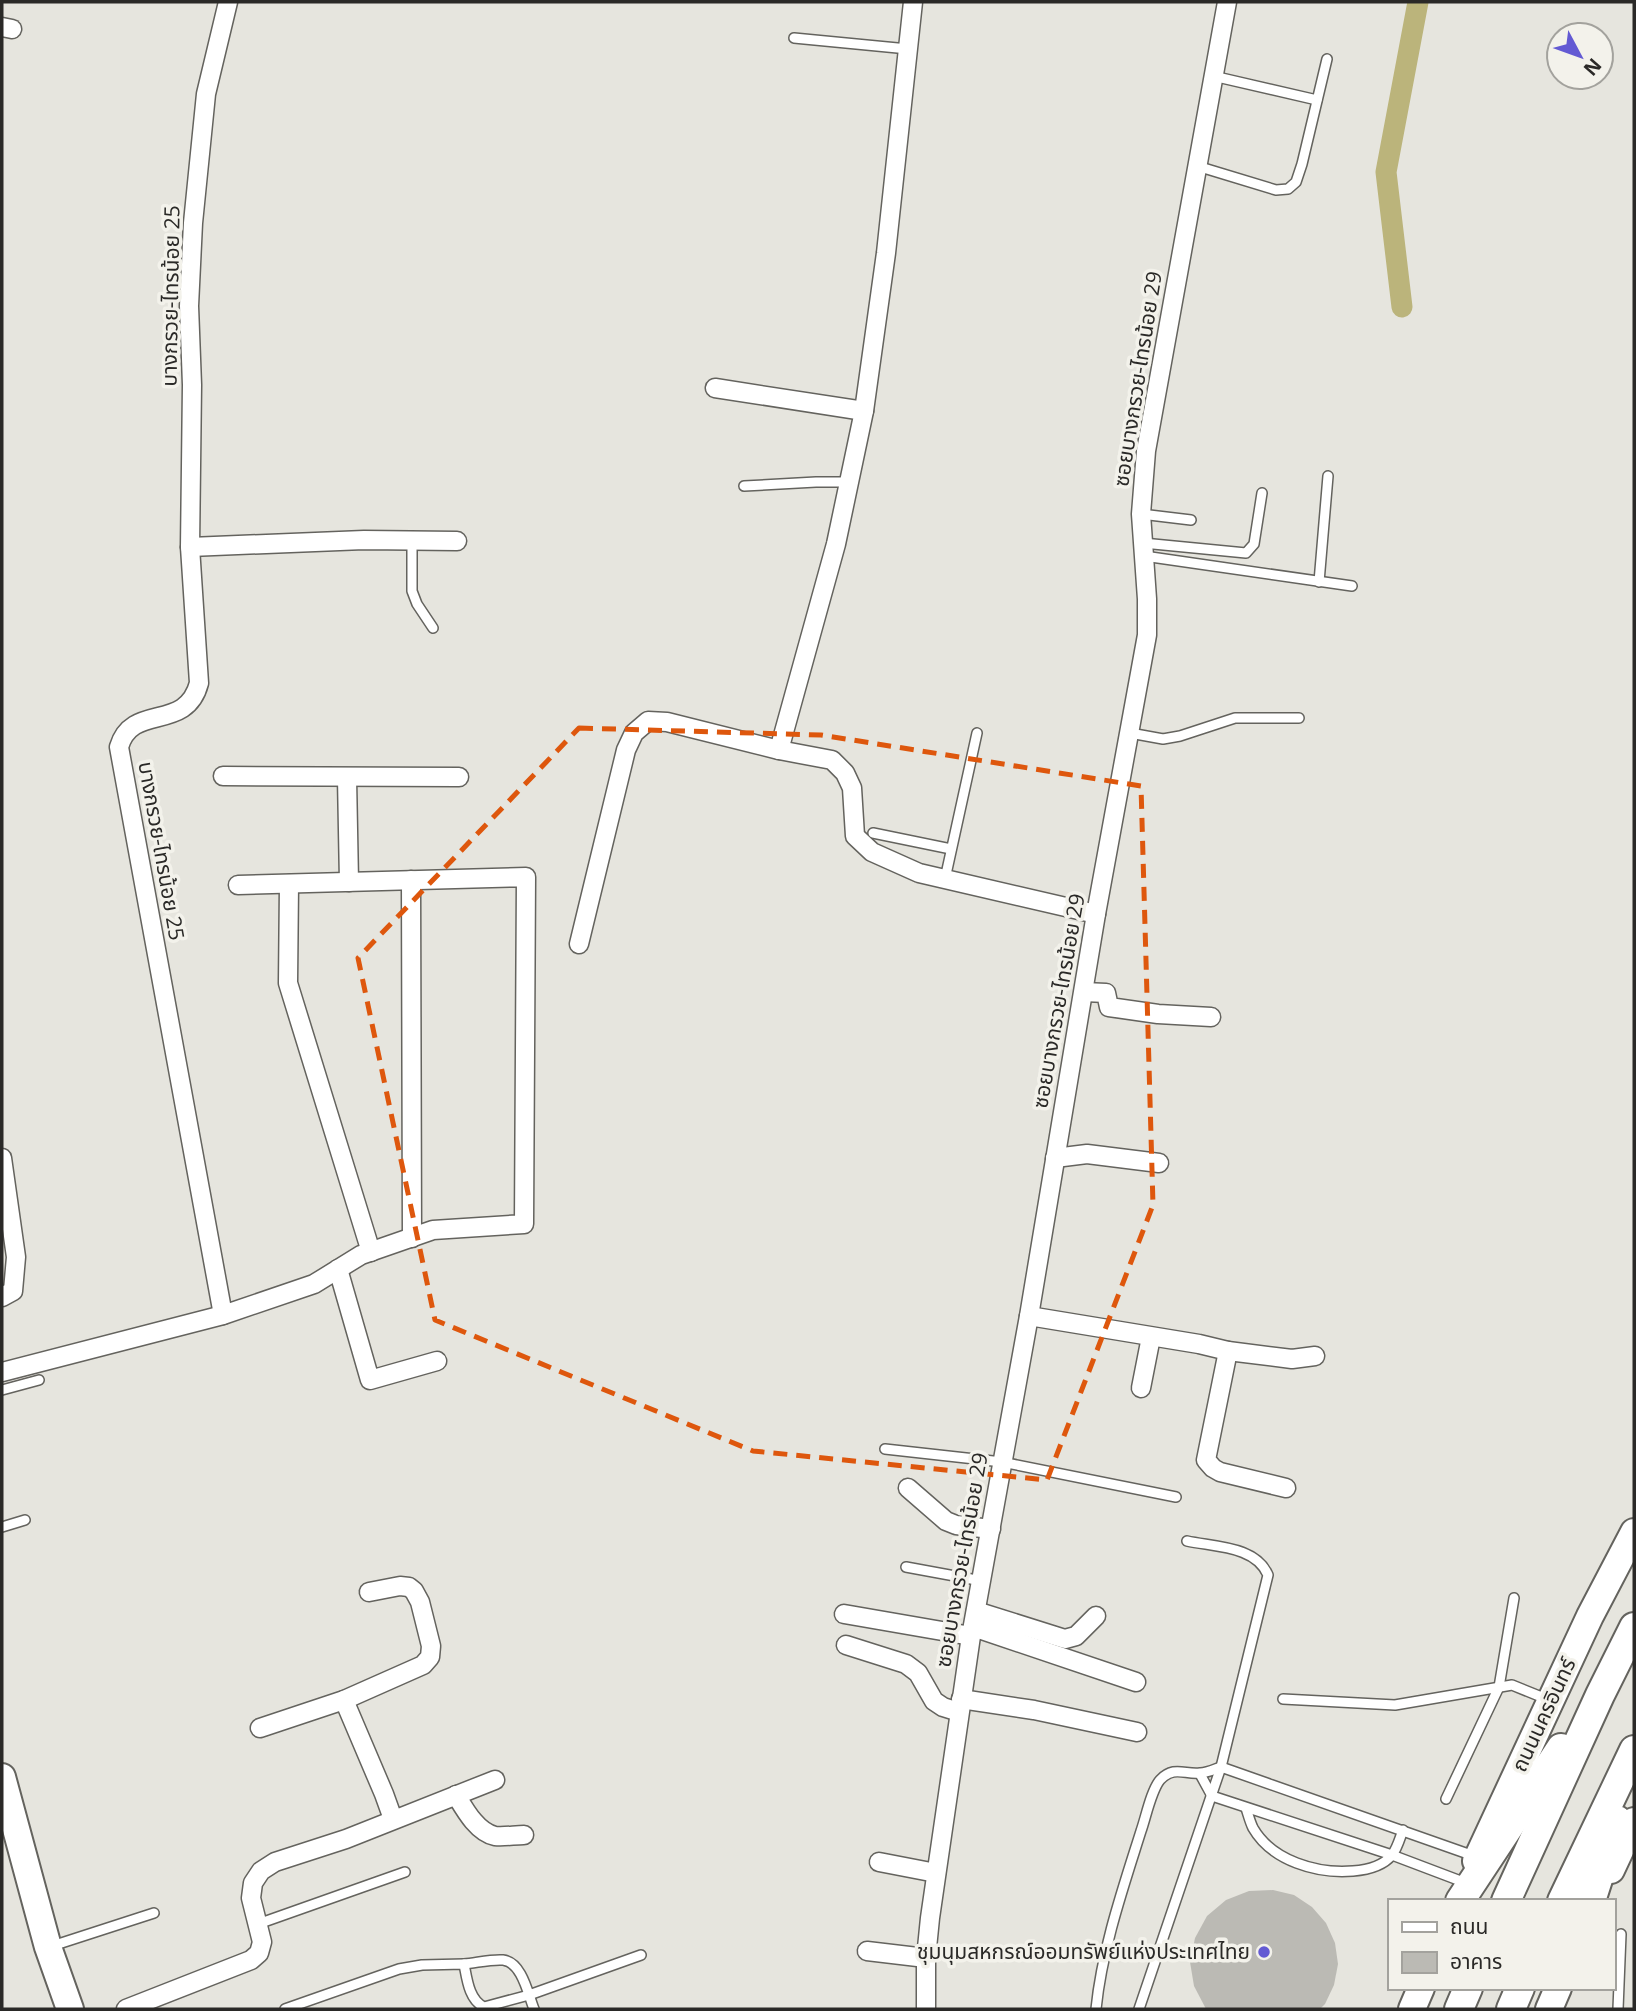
<svg xmlns="http://www.w3.org/2000/svg" width="1636" height="2011" font-family="'Open Sans','Noto Sans Thai',sans-serif">
<style>
.lines{fill:none;stroke-linecap:round;stroke-linejoin:round}
.canal{stroke:#bbb47b;stroke-width:21}
.building{fill:#bbbab4}
.lane-casing{stroke:#64635e;stroke-width:12}
.street-casing{stroke:#64635e;stroke-width:21}
.secondary-casing{stroke:#64635e;stroke-width:30}
.primary-casing{stroke:#64635e;stroke-width:32}
.lane{stroke:#fff;stroke-width:9}
.street{stroke:#fff;stroke-width:18}
.secondary{stroke:#fff;stroke-width:26}
.primary{stroke:#fff;stroke-width:28}
.marked{fill:none;stroke:#de570d;stroke-width:5;stroke-dasharray:14 9;stroke-linejoin:round}
.poi-dot{fill:#635ad3;stroke:#f3f2eb;stroke-width:2.5}
.labels{text-anchor:middle;stroke-width:7;stroke-linejoin:round;paint-order:stroke}
.street-label{font-size:21px;fill:#2a2927;stroke:#f3f2eb}
.poi-label{font-size:21px;fill:#2a2927;stroke:#f3f2eb;text-anchor:end}
</style>
<rect width="100%" height="100%" fill="#e6e5de"/>
<g class="lines">
<polyline class="canal" points="1402,307 1386,172 1418,2"/>
</g>
<polygon class="building" points="1273,1890 1294,1895 1312,1907 1326,1923 1335,1943 1338,1964 1334,1985 1325,2004 1320,2009 1206,2009 1194,1986 1190,1962 1195,1938 1207,1916 1226,1900 1249,1891"/>
<g class="lines">
<defs>
<g id="lane">
<polyline points="794,38 908,49"/>
<polyline points="1213,76 1317,100"/>
<polyline points="1197,166 1276,190 1288,189 1296,182 1302,164 1327,59"/>
<polyline points="744,486 816,482 849,482"/>
<polyline points="1141,514 1191,520"/>
<polyline points="412,541 412,591 417,604 433,628"/>
<polyline points="1143,543 1246,553 1254,544 1262,493"/>
<polyline points="1144,556 1352,586"/>
<polyline points="1319,582 1328,476"/>
<polyline points="1130,733 1163,739 1180,736 1235,718 1299,718"/>
<polyline points="873,833 951,849"/>
<polyline points="945,879 977,733"/>
<polyline points="2,1390 39,1380"/>
<polyline points="885,1449 1002,1462 1176,1497"/>
<polyline points="2,1527 25,1520"/>
<polyline points="906,1567 982,1581"/>
<polyline points="1283,1699 1395,1705 1512,1685 1549,1700"/>
<polyline points="1200,1774 1212,1796 1392,1855 1466,1883"/>
<polyline points="1446,1799 1499,1687 1514,1598"/>
<path d="M 1246,1808 C 1248,1814 1250,1822 1253,1828 C 1272,1861 1317,1874 1353,1871 C 1366,1870 1383,1866 1392,1855 C 1397,1849 1400,1838 1403,1830"/>
<polyline points="258,1924 405,1872"/>
<polyline points="49,1947 154,1913"/>
<path d="M 464,1964 C 476,1963 491,1959 503,1960 C 522,1962 528,1994 534,2009"/>
<path d="M 285,2009 L 399,1969 L 422,1965 L 464,1964 C 467,1979 469,2000 484,2007 L 529,1995 L 641,1955"/>
<path d="M 1096,2009 C 1102,1949 1123,1888 1141,1831 C 1146,1817 1151,1791 1160,1780 C 1174,1765 1185,1775 1200,1773 C 1207,1773 1215,1769 1221,1767 L 1474,1856"/>
<path d="M 1139,2009 L 1221,1767 L 1268,1575 C 1256,1546 1215,1547 1187,1541"/>
<polyline points="1618,2009 1621,1934"/>
</g>
<g id="street">
<polyline points="2,27 12,29"/>
<polyline points="715,388 864,411"/>
<polyline points="190,547 364,540 457,541"/>
<polyline points="779,750 836,544 864,411 886,253 913,2"/>
<polyline points="223,776 459,777"/>
<polyline points="347,778 349,882"/>
<polyline points="411,880 412,1238"/>
<polyline points="289,884 288,983 371,1252"/>
<polyline points="579,944 626,750 634,733 648,721 667,722 779,750 832,760 845,773 852,788 855,836 872,852 919,873 1096,914"/>
<polyline points="1084,992 1106,993 1109,1007 1158,1014 1211,1017"/>
<polyline points="2,1158 16,1257 13,1291 2,1297"/>
<polyline points="1055,1158 1087,1154 1159,1163"/>
<polyline points="338,1269 370,1380 437,1361"/>
<path d="M 223,1315 L 119,747 C 132,702 186,733 199,683 L 190,547 L 192,385 L 189,306 L 193,223 L 206,94 L 228,2"/>
<polyline points="1029,1316 1199,1344 1228,1351 1206,1460 1213,1468 1220,1472 1286,1488"/>
<polyline points="1228,1351 1292,1359 1315,1356"/>
<polyline points="2,1372 223,1315 314,1284 361,1255 433,1230 524,1224 526,877 238,885"/>
<polyline points="1141,1388 1151,1337"/>
<polyline points="908,1488 946,1521 956,1525 991,1529"/>
<polyline points="976,1611 1065,1639 1076,1636 1096,1616"/>
<polyline points="844,1614 971,1636"/>
<polyline points="973,1627 1136,1682"/>
<polyline points="846,1645 906,1664 918,1673 934,1701 943,1707 959,1712"/>
<polyline points="961,1699 1034,1710 1137,1732"/>
<polyline points="344,1700 423,1665 430,1657 431,1646 420,1602 414,1591 409,1587 400,1586 369,1592"/>
<polyline points="260,1728 344,1700 384,1794 393,1819"/>
<path d="M 456,1795 C 465,1810 477,1832 495,1836 C 504,1837 515,1835 524,1835"/>
<polyline points="879,1862 936,1873"/>
<polyline points="867,1951 926,1958"/>
<polyline points="126,2009 251,1960 259,1953 262,1942 251,1898 253,1883 261,1871 275,1862 346,1839 495,1780"/>
<polyline points="926,2009 926,1958 930,1918 971,1636 1029,1316 1096,914 1147,635 1147,599 1141,514 1146,451 1227,2"/>
</g>
<g id="secondary">
<polyline points="2,1777 48,1947 70,2009"/>
<polyline points="1476,1861 1590,1616 1634,1532"/>
<polyline points="1611,1870 1634,1821"/>
<polyline points="1412,2009 1421,1988"/>
<polyline points="1549,2009 1558,1988"/>
</g>
<g id="primary">
<polyline points="1460,1901 1561,1748"/>
<polyline points="1506,1901 1600,1695 1634,1627"/>
<polyline points="1562,1901 1634,1750"/>
<polyline points="1591,1901 1617,1820"/>
<polyline points="1459,2009 1468,1988"/>
<polyline points="1511,2009 1520,1988"/>
</g>
</defs>
<use href="#lane" class="lane-casing"/>
<use href="#street" class="street-casing"/>
<use href="#secondary" class="secondary-casing"/>
<use href="#primary" class="primary-casing"/>
<use href="#lane" class="lane"/>
<use href="#street" class="street"/>
<use href="#secondary" class="secondary"/>
<use href="#primary" class="primary"/>
</g>
<path class="marked" d="M 579,728 L 821,735 L 1141,786 L 1153,1205 L 1047,1480 L 753,1451 L 435,1320 L 358,958 Z"/>
<circle class="poi-dot" cx="1264" cy="1952" r="7"/>
<g class="labels">
<g class="street-label">
<text transform="translate(171 296) rotate(-89)" y="7">บางกรวย-ไทรน้อย 25</text>
<text transform="translate(1138 379) rotate(-81)" y="7">ซอยบางกรวย-ไทรน้อย 29</text>
<text transform="translate(161 851) rotate(80)" y="7">บางกรวย-ไทรน้อย 25</text>
<text transform="translate(1059 1001) rotate(-80)" y="7">ซอยบางกรวย-ไทรน้อย 29</text>
<text transform="translate(962 1560) rotate(-80)" y="7">ซอยบางกรวย-ไทรน้อย 29</text>
<text transform="translate(1544 1715) rotate(-65)" y="7">ถนนนครอินทร์</text>
</g>
<g class="poi-label">
<text x="1250" y="1959">ชุมนุมสหกรณ์ออมทรัพย์แห่งประเทศไทย</text>
</g>
</g>
<rect width="1636" height="2011" fill="none" stroke="#2a2927" stroke-width="7"/>
<rect x="1388" y="1899" width="228" height="91" fill="#f3f2eb" stroke="#a3a29d" stroke-width="2"/>
<rect x="1402" y="1922" width="35" height="10" fill="#ffffff" stroke="#a3a29d" stroke-width="2"/>
<text x="1450" y="1934" font-size="21" fill="#2a2927">ถนน</text>
<rect x="1402" y="1952" width="35" height="21" fill="#bbbab4" stroke="#a3a29d" stroke-width="2"/>
<text x="1450" y="1969" font-size="21" fill="#2a2927">อาคาร</text>
<g transform="translate(1580 56) rotate(131)"><circle r="33" fill="#f3f2eb" stroke="#a3a29d" stroke-width="2"/>
<path d="M0-5L12 26L0 18L-12 26Z" fill="#635ad3"/>
<text y="-10" font-size="19" font-weight="bold" text-anchor="middle" fill="#2a2927">N</text>
</g>
</svg>
